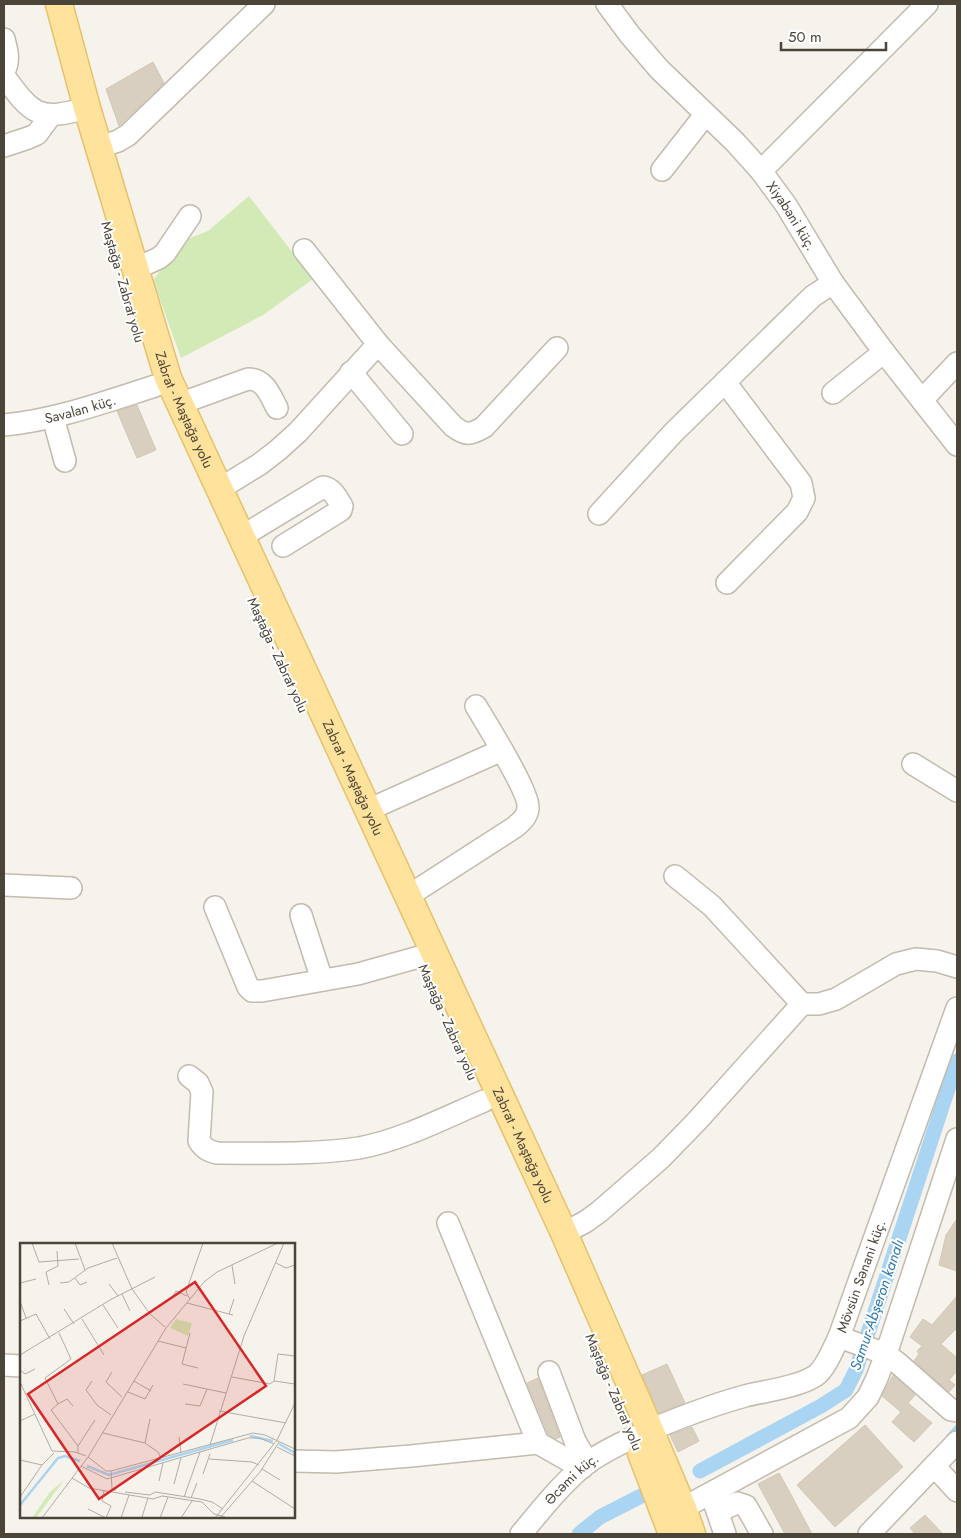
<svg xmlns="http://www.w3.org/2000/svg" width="961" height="1538" font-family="Jost,sans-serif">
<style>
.green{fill:#d2eab5}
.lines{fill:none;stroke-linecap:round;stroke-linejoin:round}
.stream{stroke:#a9d4f2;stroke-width:4.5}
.canal{stroke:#a9d4f2;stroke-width:15}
.building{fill:#d8cfc1;stroke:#d3c7b4}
.minor-casing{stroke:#c2bbae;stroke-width:24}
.major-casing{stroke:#e6c16a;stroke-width:29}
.minor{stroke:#fff;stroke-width:21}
.major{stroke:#ffe39c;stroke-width:26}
.labels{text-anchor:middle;stroke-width:4;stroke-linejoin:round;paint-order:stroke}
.street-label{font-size:14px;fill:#4b4439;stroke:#fff}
.water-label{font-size:15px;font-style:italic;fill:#2e7ab2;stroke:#fff}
.inset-river{fill:none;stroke:#a9d4f2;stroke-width:2.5}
.inset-road{fill:none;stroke:#b2ada4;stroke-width:1}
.view{fill:#d62828;fill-opacity:0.15;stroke:#d62828;stroke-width:2.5}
.inset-edge{fill:none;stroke:#4b4439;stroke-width:2.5}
</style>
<rect width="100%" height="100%" fill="#f6f3ec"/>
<polygon class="green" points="249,196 313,279 263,315 181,358 153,280 183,241 208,231"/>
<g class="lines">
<polyline class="stream" points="948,1437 957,1427"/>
<g class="canal">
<polyline points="700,1471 821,1406 846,1390 856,1370 957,1061"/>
<polyline points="579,1534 600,1517 641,1496"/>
</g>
</g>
<g class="building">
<polygon points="153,62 164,83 119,126 106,89"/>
<polygon points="137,405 156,450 137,458 117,411"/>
<polygon points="957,1219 957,1271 939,1265 946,1235"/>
<polygon points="957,1296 957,1328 941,1344 957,1358 957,1371 949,1380 955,1385 949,1392 914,1361 919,1354 917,1351 922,1346 910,1337 923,1319 932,1325"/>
<polygon points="667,1364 685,1403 659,1413 642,1375"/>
<polygon points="893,1375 915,1395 908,1403 932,1423 914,1442 892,1422 901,1412 882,1396"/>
<polygon points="538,1378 560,1437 556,1439 548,1434 527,1383"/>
<polygon points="865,1425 903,1467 835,1527 797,1485"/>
<polygon points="692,1427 699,1441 678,1452 670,1435"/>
<polygon points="779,1473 788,1489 812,1534 785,1534 758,1484"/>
<polygon points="925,1515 943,1534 915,1534 910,1528"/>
</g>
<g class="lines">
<defs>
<g id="minor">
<path id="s1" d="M 607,4 L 630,35 L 659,69 L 735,142 L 761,171 L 786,205 L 833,283 L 884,352 L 957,445"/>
<path d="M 4,39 C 7,51 10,60 4,72"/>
<path d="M 4,76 C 33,116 39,121 87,108"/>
<polyline points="4,146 28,138 37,134 51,115"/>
<polyline points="99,147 118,141 128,135 264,4"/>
<polyline points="662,170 705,115"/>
<polyline points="761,171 927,4"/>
<path d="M 304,250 L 378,344 L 453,426 C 466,436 470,435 484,427 L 557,348"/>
<polyline points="135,269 159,258 165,253 190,216"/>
<polyline points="351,372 402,434"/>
<polyline points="725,382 801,483 804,498 797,512 727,583"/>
<polyline points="833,393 884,352"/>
<polyline points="922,400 957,363"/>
<path d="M 179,404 L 248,379 C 265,379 270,395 277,408"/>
<polyline points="53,417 65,461"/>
<path id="s2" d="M 4,425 C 56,420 105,402 155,386"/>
<polyline points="218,490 260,464 278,450 298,432 378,344"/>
<polyline points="599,514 673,433 813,296 833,283"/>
<path d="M 241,537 L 323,487 C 332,488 337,498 342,506 L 341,510 L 283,546"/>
<polyline points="913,764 957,791"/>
<polyline points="368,810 502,750"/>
<polyline points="4,885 71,888"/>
<path d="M 408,896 L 515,827 C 522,821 527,817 528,808 C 530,793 486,723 476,706"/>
<polyline points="215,907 248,987 252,991 262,991 358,974 419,957"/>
<polyline points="301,915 322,980"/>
<polyline points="802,1004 819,1004 836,999 896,964 916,959 937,961 957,967"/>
<path d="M 189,1076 L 198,1083 L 202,1092 L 199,1141 C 204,1149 209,1151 217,1153 C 264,1153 312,1155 359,1148 C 402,1140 444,1118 484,1101"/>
<polyline points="448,1223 538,1443"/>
<polyline points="564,1233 585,1222 599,1212 661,1158 697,1121 802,1004 712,906 675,876"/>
<polyline points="839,1337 886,1354 900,1365 951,1410 957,1411"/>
<polyline points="4,1365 21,1366"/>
<polyline points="549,1372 575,1441 588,1463"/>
<path id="s3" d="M 650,1430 C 681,1417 712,1405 745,1396 C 765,1391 798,1387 815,1376 C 825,1370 834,1347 839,1337 L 957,1008"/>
<polyline points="294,1461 336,1462 411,1456 538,1443 582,1468"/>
<polyline points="934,1466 957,1491"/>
<polyline points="713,1499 725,1534"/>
<polyline points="683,1508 849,1418 868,1397 877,1378 886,1354 957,1139"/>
<polyline points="718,1511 737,1503 746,1506 762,1534"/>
<path id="s4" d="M 521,1534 C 540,1511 558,1488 581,1468 C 596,1455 616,1446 634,1437"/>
<polyline points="869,1534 957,1442"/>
</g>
<g id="major">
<path id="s5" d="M 59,4 L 87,108 L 168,378 L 564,1233 L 650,1430 L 683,1508 L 692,1534"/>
<polyline points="641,1453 672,1534"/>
</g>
</defs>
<use href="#minor" class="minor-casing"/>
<use href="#major" class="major-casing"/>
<use href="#minor" class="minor"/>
<use href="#major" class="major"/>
</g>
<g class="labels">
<g class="street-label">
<text dy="5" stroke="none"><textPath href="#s1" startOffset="282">Xiyabani küç.</textPath></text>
<text transform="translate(123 282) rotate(74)" y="5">Maştağa - Zabrat yolu</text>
<text dy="5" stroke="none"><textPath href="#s2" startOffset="78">Savalan küç.</textPath></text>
<text dy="5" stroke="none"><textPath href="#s5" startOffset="425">Zabrat - Maştağa yolu</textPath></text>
<text transform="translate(278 655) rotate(65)" y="5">Maştağa - Zabrat yolu</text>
<text dy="5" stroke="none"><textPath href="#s5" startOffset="830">Zabrat - Maştağa yolu</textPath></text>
<text transform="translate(448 1022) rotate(66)" y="5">Maştağa - Zabrat yolu</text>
<text dy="5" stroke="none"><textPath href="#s5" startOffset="1235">Zabrat - Maştağa yolu</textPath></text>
<text dy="5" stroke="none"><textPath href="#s3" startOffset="285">Mövsün Sənani küç.</textPath></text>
<text transform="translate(614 1392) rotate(67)" y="5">Maştağa - Zabrat yolu</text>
<text dy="5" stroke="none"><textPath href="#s4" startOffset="75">Əcəmi küç.</textPath></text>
</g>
<g class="water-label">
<text transform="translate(877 1305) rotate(-71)" y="5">Samur-Abşeron kanalı</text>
</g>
</g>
<g transform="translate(20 1243)">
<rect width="275" height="275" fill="#f6f3ec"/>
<path d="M 156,76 L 172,80 L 168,93 L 150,85 ZM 44,237 L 16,275 L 12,275 L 30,249 Z" fill="#d2eab5"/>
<path class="inset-river" d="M 230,193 L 253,198M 259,201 L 275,210M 67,223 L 89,232 L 213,197M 0,262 L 38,215 L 45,213 L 60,218"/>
<path class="inset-road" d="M 12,0 L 19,19 L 59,16M 55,0 L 65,27M 92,0 L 112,46 L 130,71 L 145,84M 256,20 L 266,25 L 275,22M 212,22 L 215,41M 55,35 L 60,42 L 67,39M 0,40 L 16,36M 40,40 L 49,39 L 68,25 L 97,15M 89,41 L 98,53M 29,42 L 26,29 L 38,23 L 37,8M 102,51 L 110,68M 153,53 L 156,48 L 167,53M 170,56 L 166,49 L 183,0M 0,58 L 6,75M 167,60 L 213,72M 83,62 L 98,85M 44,66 L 54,81M 209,71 L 214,56M 62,76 L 84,112M 0,78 L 16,71 L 30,96M 39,90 L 51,116 L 25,135 L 38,161 L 31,167 L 58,203 L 58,210M 170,90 L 162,121 L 178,125M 138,98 L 166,105M 0,112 L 90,57 L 135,34M 0,127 L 5,131 L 15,126M 92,129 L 86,139 L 102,154M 212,134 L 250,141 L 254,138 L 275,141M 72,138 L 66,147 L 77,162 L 91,172M 114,138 L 131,148M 254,138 L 258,111 L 275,113M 0,139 L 32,208 L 55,209 L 66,213M 163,141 L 206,150M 108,149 L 125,156 L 133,142M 38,161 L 47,156 L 53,163M 165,161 L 180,163 L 187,146M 199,168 L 266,180M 0,178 L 15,171M 83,190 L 125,200 L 130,176M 159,194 L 161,210M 125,200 L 138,209 L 141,215M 190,202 L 224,93 L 264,0M 58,203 L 75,177M 257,204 L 275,213M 68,214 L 86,228 L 91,228 L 233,190 L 245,192 L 275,206M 189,216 L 232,219 L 239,222M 0,217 L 22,222 L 34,210M 61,223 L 87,236 L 228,195 L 240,195 L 254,201M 242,226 L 260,237M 91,228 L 92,246 L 96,247M 183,231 L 190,211M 52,235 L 69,245 L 133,256 L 142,253 L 182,259 L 194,271 L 208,275M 139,238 L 143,220M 232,238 L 275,266M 154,241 L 161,215M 84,248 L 82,258 L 91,263 L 86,275M 105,249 L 130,252 L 135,249 L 180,256 L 192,259 L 203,266M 0,254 L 22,222M 164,254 L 180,209M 171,255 L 177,240M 68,266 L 86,275M 122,274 L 128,255M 22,275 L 68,214 L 146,85 L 184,39 L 197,29 L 258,0M 101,275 L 109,252M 140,275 L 148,254M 161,275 L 172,258M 195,275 L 257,197 L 275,160M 200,275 L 240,229 L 259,199"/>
<path class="view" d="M 175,39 L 246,143 L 79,256 L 8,151 Z"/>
<rect width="275" height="275" class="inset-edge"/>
</g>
<rect width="961" height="1538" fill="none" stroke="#4b4439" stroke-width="10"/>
<path d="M781 42v8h105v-8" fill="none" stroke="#4b4439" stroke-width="2.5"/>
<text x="788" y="42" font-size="15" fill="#4b4439" stroke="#ffffff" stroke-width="4" paint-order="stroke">50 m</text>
</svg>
